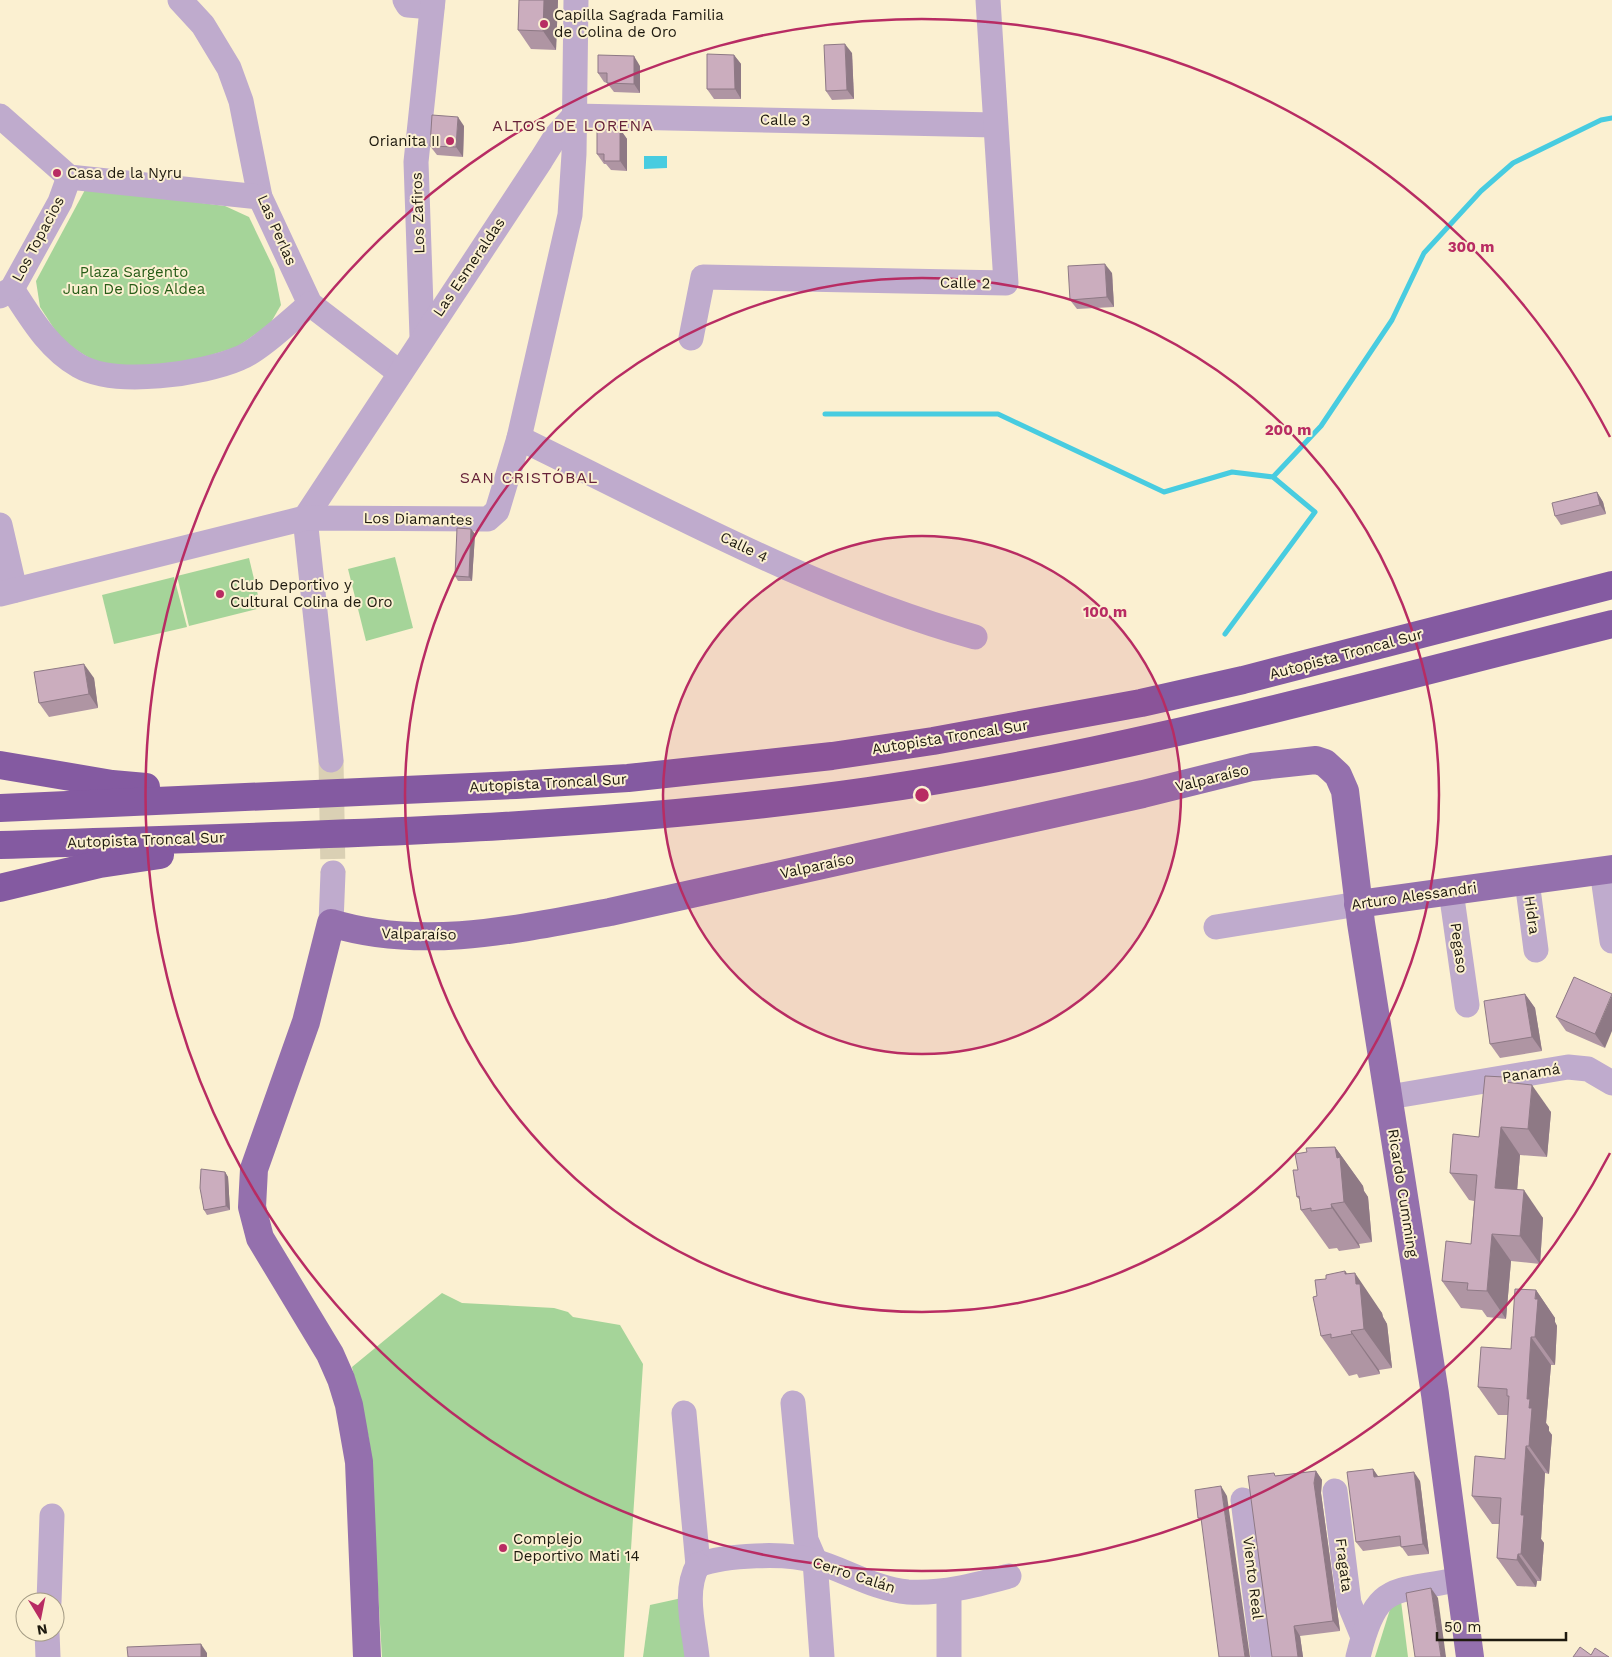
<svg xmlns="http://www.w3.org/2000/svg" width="1612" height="1657" font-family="'Work Sans',sans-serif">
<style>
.green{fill:#a5d499}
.water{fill:#48cce0}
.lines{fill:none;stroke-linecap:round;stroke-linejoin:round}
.stream{stroke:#48cce0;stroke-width:5}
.minor-tunnel{stroke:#dad0b4;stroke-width:25;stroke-dasharray:25 12;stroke-linecap:butt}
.minor{stroke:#bfabcd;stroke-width:25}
.major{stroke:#9470ad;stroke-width:28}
.highway{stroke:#845aa1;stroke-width:28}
.wall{fill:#af95a3}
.shaded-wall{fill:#8e7985}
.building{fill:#cbadbe;stroke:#8e7985}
.ring{fill:none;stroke:#b82c63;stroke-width:2.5}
.poi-dot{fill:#b82c63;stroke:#fbf0d1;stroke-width:2}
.labels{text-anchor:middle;stroke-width:4;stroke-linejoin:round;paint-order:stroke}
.poi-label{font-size:15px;fill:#1e1a0f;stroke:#fbf0d1;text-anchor:start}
.street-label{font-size:15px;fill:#1e1a0f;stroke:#fbf0d1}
.park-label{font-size:15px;fill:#265c17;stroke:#fbf0d1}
.neighbourhood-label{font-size:16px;letter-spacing:1px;fill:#662239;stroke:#fbf0d1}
.centre{fill:#b82c63;stroke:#fbf0d1;stroke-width:2.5}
.ring-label{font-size:15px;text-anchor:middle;font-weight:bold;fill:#b82c63;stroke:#fbf0d1;stroke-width:4;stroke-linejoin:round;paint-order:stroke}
</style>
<rect width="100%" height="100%" fill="#fbf0d1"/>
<g class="green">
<polygon points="86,188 225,206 249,217 274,269 281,305 270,324 237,347 176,366 133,369 94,361 62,341 40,307 36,281"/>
<polygon points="395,557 413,628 366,641 348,569"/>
<polygon points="249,558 261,608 189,626 177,576"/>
<polygon points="174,577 187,627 114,644 102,595"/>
<polygon points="442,1293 462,1303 554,1308 568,1312 573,1317 620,1325 643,1364 624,1657 382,1657 369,1439 352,1367"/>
<polygon points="682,1598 688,1657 643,1657 650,1605"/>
<polygon points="1401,1601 1408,1657 1375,1657 1392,1603"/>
</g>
<polygon class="water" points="644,156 667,156 667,168 644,169"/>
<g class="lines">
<g class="stream">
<polyline points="825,414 998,414 1164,492 1232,472 1273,477 1315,512 1225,634"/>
<polyline points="1273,477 1321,426 1392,320 1424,253 1481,191 1513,163 1601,120 1612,118"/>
</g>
<polyline class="minor-tunnel" points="331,760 333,873"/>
<g class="minor">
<polyline points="180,0 203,25 229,68 241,101 260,197 310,304 400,373"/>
<polyline points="405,0 408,5 432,7"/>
<polyline points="0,116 69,177 260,197"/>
<polyline points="574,116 995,125"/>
<path d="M 12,289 C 31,318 48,348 79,366 C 116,387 203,374 240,358 C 260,350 292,319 310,304"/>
<polyline points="0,296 12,289 60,202 69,177"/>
<polyline points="422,336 416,162 433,0"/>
<polyline points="691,338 703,277 1006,283 988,0"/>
<path d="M 519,438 C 667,510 817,593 975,637"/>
<polyline points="305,518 541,160 556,136 574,116"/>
<polyline points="305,518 331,760"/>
<polyline points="0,525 15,590"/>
<polyline points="0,594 305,518 488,519 497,511 519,438 570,215 574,154 576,0"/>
<polyline points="1602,870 1612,941"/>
<polyline points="1527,881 1536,950"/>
<polyline points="1451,891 1467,1005"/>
<polyline points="331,923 333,873"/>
<polyline points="1216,927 1358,904"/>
<polyline points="1389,1097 1568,1067 1588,1069 1612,1083"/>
<polyline points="793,1403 806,1540 815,1561 822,1657"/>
<polyline points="684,1413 698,1565"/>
<polyline points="1335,1491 1349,1603 1363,1637"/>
<polyline points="1243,1500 1263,1657"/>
<path d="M 698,1565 C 725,1555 787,1552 814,1561 C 846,1570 874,1589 908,1592 C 944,1594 976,1585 1009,1576"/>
<polyline points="49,1602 52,1516"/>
<polyline points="47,1632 48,1657"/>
<path d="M 697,1657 C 694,1628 683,1591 698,1565"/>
<polyline points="949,1657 949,1591"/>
<path d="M 1358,1657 C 1377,1579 1393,1594 1460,1579"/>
</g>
<g class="major">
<polyline points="1358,904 1612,869"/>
<path d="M 367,1657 L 359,1462 L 349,1405 L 341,1379 L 330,1354 L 260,1238 L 252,1207 L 254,1169 L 306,1022 L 331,923 C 422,951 519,929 610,912 L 1143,794 L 1252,767 L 1316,760 L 1325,763 L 1338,775 L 1345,791 L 1361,923 L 1435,1394 L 1470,1657"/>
</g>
<g class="highway">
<polyline points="0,765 112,784 146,787"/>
<polyline points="0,808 516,785 628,778 832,756 933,741 1141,703 1243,680 1612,585"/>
<path d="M 0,845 C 289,835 581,832 868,791 C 1120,755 1366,685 1612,624"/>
<polyline points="0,888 100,864 160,855"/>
</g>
</g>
<g class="wall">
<polygon points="519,0 558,0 556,50 531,49 518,30"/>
<polygon points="852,53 854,99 832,100 826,91"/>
<polygon points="734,55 741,64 741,99 714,99 707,89"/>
<polygon points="640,66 640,93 614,92 607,83 604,82 598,73"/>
<polygon points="464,126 463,157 437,155 430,146"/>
<polygon points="620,129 627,139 627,171 611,170 606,164 604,164 597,154"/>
<polygon points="1112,273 1114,307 1077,309 1070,300"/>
<polygon points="1597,492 1603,502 1606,514 1561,525 1555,516"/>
<polygon points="471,529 475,534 472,581 458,581 455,576"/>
<polygon points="94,678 98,708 49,717 39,703"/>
<polygon points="1574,977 1605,1048 1566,1031 1556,1017"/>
<polygon points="1525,994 1535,1008 1542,1051 1500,1058 1490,1044"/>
<polygon points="1508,1083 1551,1112 1547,1157 1520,1155 1517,1190 1543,1218 1540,1264 1511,1261 1506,1319 1487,1317 1482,1310 1461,1308 1442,1281 1471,1244 1474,1201 1469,1200 1450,1173 1479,1137"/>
<polygon points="1335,1147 1363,1186 1364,1191 1368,1197 1372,1242 1359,1244 1360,1248 1339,1251 1337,1248 1329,1249 1301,1210 1300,1200 1297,1197 1298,1170"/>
<polygon points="225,1172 228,1177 230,1210 207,1215 204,1210"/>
<polygon points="1345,1271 1382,1313 1383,1317 1387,1324 1392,1368 1379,1370 1380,1374 1359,1378 1357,1374 1349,1376 1321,1336 1326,1279"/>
<polygon points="1536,1290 1555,1318 1555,1322 1557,1326 1555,1365 1551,1365 1546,1423 1549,1427 1549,1431 1552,1435 1549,1474 1545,1473 1541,1539 1544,1543 1541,1581 1537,1581 1536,1587 1517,1586 1497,1558 1500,1524 1492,1524 1472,1496 1505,1459 1508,1415 1498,1415 1478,1387 1511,1349"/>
<polygon points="1373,1469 1378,1476 1420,1481 1429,1554 1408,1556 1401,1546 1363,1551 1356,1542"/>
<polygon points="1316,1471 1322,1480 1321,1493 1340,1631 1300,1636 1303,1657 1272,1657 1276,1476"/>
</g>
<g class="shaded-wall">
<polygon points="544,0 558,0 556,50 543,31"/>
<polygon points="845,44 852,53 854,99 847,90"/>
<polygon points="734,55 741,64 741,99 735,89"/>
<polygon points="634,56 640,66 640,93 634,84"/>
<polygon points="458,117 464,126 463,157 456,147"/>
<polygon points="620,129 627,139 627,171 620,161"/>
<polygon points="1105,264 1112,273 1114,307 1107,297"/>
<polygon points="1597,492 1603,502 1606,514 1600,505"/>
<polygon points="471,529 475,534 472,581 469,577"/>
<polygon points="84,664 94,678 98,708 89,694"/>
<polygon points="1525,994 1535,1008 1542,1051 1532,1037"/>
<polygon points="1612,995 1612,1031 1605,1048 1595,1034"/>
<polygon points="1532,1085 1551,1112 1547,1157 1528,1129"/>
<polygon points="1501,1127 1520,1155 1515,1216 1495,1188"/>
<polygon points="1335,1147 1363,1186 1364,1191 1368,1197 1372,1242 1344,1202"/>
<polygon points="225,1172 228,1177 230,1210 226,1206"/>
<polygon points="1524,1190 1543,1218 1540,1264 1520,1236"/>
<polygon points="1331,1204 1359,1244 1360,1248 1332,1208"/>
<polygon points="1492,1234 1511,1261 1506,1319 1487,1291"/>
<polygon points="1345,1271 1361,1294 1356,1284 1355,1273 1382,1313 1383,1317 1387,1324 1392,1368 1364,1329 1345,1274"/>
<polygon points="1536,1290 1555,1318 1555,1322 1557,1326 1555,1365 1535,1337"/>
<polygon points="1351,1331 1379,1370 1380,1374 1352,1334"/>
<polygon points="1531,1337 1551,1365 1546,1423 1549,1427 1549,1431 1552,1435 1549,1474 1529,1446 1529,1408 1527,1399"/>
<polygon points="1526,1446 1545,1473 1541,1539 1544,1543 1541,1581 1521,1554 1521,1515"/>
<polygon points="1373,1469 1379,1478 1374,1477"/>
<polygon points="1316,1471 1322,1480 1321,1493 1340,1631 1333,1621 1314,1483"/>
<polygon points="1414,1472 1420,1481 1429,1554 1423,1544"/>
<polygon points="1221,1486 1227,1496 1250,1657 1245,1657"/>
<polygon points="1518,1554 1537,1581 1536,1587 1517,1560"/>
<polygon points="1431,1588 1438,1598 1446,1657 1441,1657"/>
<polygon points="1294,1626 1300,1636 1303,1657 1298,1657"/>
<polygon points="201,1644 207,1653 207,1657 201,1657"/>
</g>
<g class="building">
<polygon points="519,0 544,0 543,31 518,30"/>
<polygon points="845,44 847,90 826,91 824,45"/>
<polygon points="707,54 734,55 735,89 707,89"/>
<polygon points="598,55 634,56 634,84 607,83 607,73 598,73"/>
<polygon points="432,115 458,117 456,147 430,146"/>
<polygon points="620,129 620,161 604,161 604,154 597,154 597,130"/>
<polygon points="1105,264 1107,297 1070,300 1068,266"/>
<polygon points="1597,492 1600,505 1555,516 1552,503"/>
<polygon points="457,528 471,529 469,577 455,576"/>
<polygon points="84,664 89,694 39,703 34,672"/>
<polygon points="1574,977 1612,994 1595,1034 1556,1017"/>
<polygon points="1525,994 1532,1037 1490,1044 1484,1001"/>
<polygon points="1485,1076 1504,1077 1504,1082 1532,1085 1528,1129 1501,1127 1495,1188 1524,1190 1520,1236 1492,1234 1487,1291 1467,1290 1468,1283 1442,1281 1446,1241 1471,1244 1477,1175 1450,1173 1453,1134 1479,1137"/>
<polygon points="1335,1147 1337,1158 1340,1157 1344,1202 1331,1204 1332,1208 1311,1211 1311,1208 1301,1210 1299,1196 1297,1197 1293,1170 1298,1170 1295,1154 1307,1152 1306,1148"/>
<polygon points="201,1169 225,1172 226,1206 204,1210 200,1188"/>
<polygon points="1345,1271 1345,1274 1355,1273 1356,1284 1360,1284 1364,1329 1351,1331 1352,1334 1331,1338 1331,1334 1321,1336 1313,1297 1317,1296 1315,1280 1326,1279 1326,1275"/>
<polygon points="1515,1289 1536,1290 1535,1299 1538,1299 1535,1337 1531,1337 1527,1399 1530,1399 1529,1408 1532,1408 1529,1446 1526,1446 1521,1515 1524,1515 1521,1554 1518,1554 1517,1560 1497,1558 1501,1498 1472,1496 1475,1456 1505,1459 1509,1396 1507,1396 1507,1389 1478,1387 1481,1347 1511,1349"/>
<polygon points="1373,1469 1374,1477 1414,1472 1423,1544 1401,1547 1400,1536 1356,1542 1347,1472"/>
<polygon points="1316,1471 1314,1483 1333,1621 1294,1626 1298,1657 1272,1657 1248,1476 1274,1473 1275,1476"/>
<polygon points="1221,1486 1245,1657 1219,1657 1201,1518 1198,1518 1195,1490"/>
<polygon points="1431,1588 1441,1657 1415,1657 1406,1593"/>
<polygon points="201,1644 201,1657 128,1657 127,1647"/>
<polygon points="1580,1647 1591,1655 1595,1648 1609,1657 1573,1657"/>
</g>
<circle cx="922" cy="795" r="259" fill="#b82c63" fill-opacity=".12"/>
<g class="ring">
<circle cx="922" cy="795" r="259"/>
<circle cx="922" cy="795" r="517"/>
<path d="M1610 1153A776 776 0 1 1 1610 437"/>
</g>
<g class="poi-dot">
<circle cx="544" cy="24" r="5"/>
<circle cx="450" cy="141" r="5"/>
<circle cx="57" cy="173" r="5"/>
<circle cx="220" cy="594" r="5"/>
<circle cx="503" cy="1548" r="5"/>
</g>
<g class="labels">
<g class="poi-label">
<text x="554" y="20">Capilla Sagrada Familia<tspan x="554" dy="17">de Colina de Oro</tspan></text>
<text x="440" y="146" text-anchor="end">Orianita II</text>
<text x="67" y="178">Casa de la Nyru</text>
<text x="230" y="590">Club Deportivo y<tspan x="230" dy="17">Cultural Colina de Oro</tspan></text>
<text x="513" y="1544">Complejo<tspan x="513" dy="17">Deportivo Mati 14</tspan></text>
</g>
<g class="street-label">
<text transform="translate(785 120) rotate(1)" y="5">Calle 3</text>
<text transform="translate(418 213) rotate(-92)" y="5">Los Zafiros</text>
<text transform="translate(277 230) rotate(66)" y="5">Las Perlas</text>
<text transform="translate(38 239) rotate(-62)" y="5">Los Topacios</text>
<text transform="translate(469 267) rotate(-56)" y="5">Las Esmeraldas</text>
<text transform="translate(965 283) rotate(1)" y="5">Calle 2</text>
<text transform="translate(418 519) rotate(1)" y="5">Los Diamantes</text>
<text transform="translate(744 547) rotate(26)" y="5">Calle 4</text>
<text transform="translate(1346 654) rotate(-15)" y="5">Autopista Troncal Sur</text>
<text transform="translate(950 737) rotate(-9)" y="5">Autopista Troncal Sur</text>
<text transform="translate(1212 778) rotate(-14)" y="5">Valparaíso</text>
<text transform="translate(548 783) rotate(-3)" y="5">Autopista Troncal Sur</text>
<text transform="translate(146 840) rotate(-2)" y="5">Autopista Troncal Sur</text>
<text transform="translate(817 866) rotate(-12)" y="5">Valparaíso</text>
<text transform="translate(1414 896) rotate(-8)" y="5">Arturo Alessandri</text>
<text transform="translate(1532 915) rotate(82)" y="5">Hidra</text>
<text transform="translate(419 934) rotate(1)" y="5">Valparaíso</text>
<text transform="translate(1459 948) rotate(82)" y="5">Pegaso</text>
<text transform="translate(1531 1073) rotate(-9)" y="5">Panamá</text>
<text transform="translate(1403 1193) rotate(81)" y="5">Ricardo Cumming</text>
<text transform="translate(1344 1565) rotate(83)" y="5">Fragata</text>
<text transform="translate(854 1575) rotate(18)" y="5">Cerro Calán</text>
<text transform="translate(1253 1578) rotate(83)" y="5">Viento Real</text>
</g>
<g class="park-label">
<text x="134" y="277">Plaza Sargento<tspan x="134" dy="17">Juan De Dios Aldea</tspan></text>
</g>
<g class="neighbourhood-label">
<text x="573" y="131">ALTOS DE LORENA</text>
<text x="529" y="483">SAN CRISTÓBAL</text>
</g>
</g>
<circle cx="922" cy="795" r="8" class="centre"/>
<g class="ring-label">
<text x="1471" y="252">300 m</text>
<text x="1288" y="435">200 m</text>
<text x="1105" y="617">100 m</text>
</g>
<g transform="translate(40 1617) rotate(170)"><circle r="24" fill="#fbf0d1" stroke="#a39a83"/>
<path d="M0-4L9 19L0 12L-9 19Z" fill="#b82c63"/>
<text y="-8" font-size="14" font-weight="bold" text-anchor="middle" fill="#1e1a0f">N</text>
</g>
<path d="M1437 1632v8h129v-8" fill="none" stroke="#1e1a0f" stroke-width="2.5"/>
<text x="1444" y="1632" font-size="15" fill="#1e1a0f" stroke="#fbf0d1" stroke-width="4" paint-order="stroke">50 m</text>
</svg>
